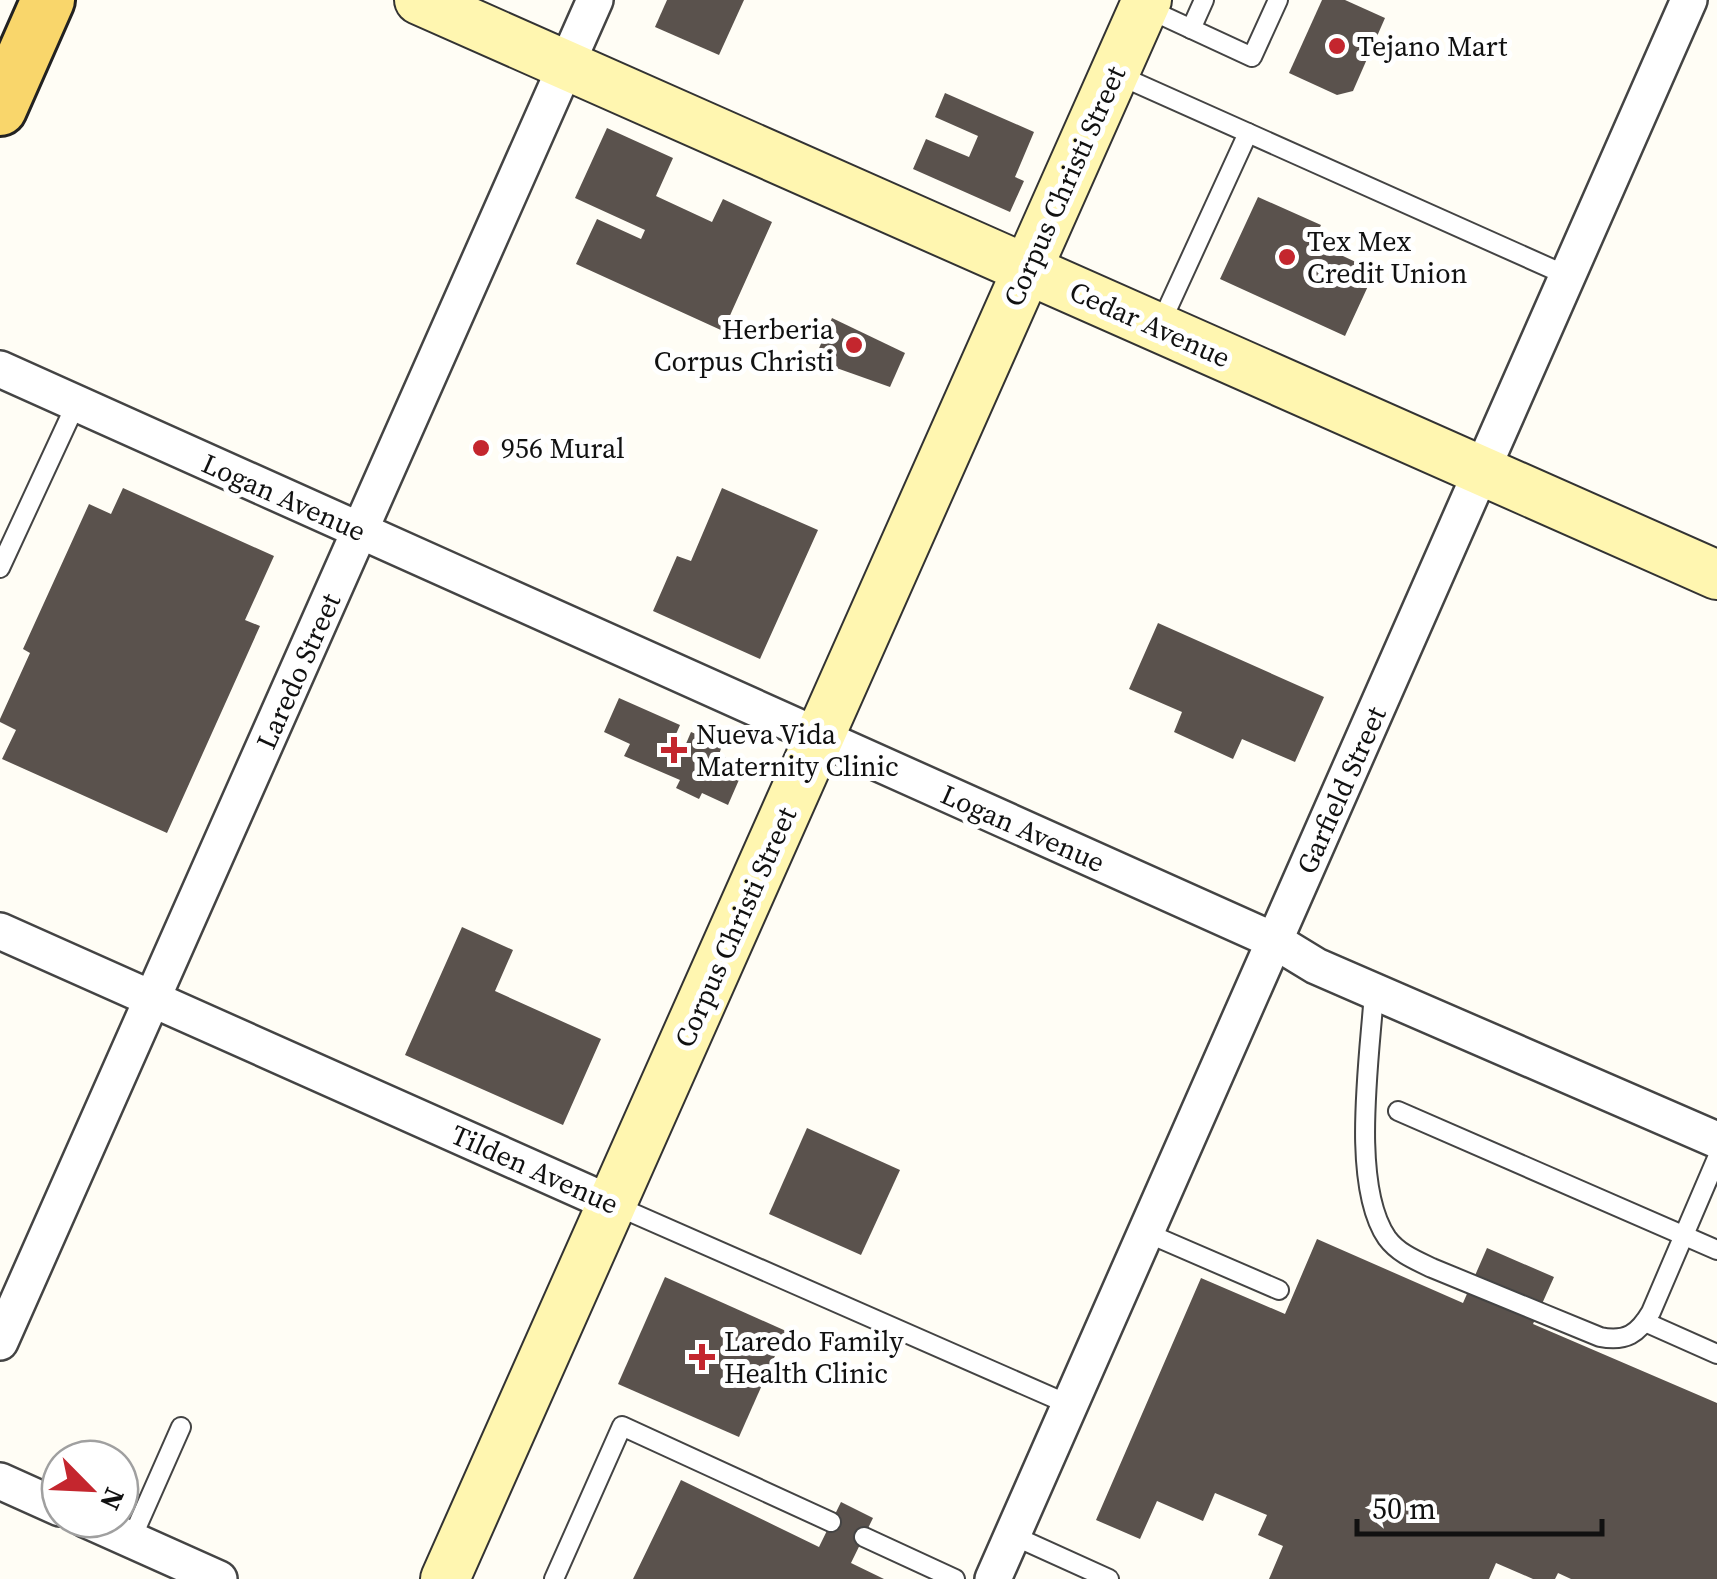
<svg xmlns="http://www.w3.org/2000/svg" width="1717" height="1579" font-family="'Source Serif 4',serif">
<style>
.building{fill:#5a524d}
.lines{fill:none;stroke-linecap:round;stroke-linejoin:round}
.lane-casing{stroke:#444;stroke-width:22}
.street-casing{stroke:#444;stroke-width:40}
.secondary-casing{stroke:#333;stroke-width:52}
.primary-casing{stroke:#222;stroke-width:58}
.lane{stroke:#fff;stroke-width:18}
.street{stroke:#fff;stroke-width:35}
.secondary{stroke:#fff6b0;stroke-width:48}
.primary{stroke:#f9d66b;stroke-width:52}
.poi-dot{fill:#c4262e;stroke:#fff;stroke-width:4}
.labels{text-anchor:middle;stroke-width:10;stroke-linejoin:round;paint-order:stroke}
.poi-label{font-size:28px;fill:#111;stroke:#fff;text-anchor:start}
.street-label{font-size:28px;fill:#111;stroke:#fff}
</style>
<rect width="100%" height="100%" fill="#fffdf5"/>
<g class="building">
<polygon points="667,0 744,0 719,55 655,27"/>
<polygon points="1322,0 1345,0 1385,18 1353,91 1337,95 1289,73"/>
<polygon points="945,93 1034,132 1015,177 1024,181 1010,212 913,169 926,139 969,157 978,136 935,117"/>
<polygon points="607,128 673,158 656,196 712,222 723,199 772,222 723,331 576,264 597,219 641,239 645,230 575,198"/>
<polygon points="1258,197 1321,225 1313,242 1375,271 1345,336 1220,279"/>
<polygon points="832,318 905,353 890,387 814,360"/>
<polygon points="123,488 274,556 245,620 260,626 167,833 2,759 16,730 0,722 0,719 30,653 23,649 89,504 111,514"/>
<polygon points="722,488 818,530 760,659 653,611 677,556 691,561"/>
<polygon points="1158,623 1324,697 1295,762 1242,739 1233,759 1174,732 1182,712 1129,689"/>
<polygon points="619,698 680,725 673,741 685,746 691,732 722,745 719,755 745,766 728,805 702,793 699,799 676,788 680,780 624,756 630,744 604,732"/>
<polygon points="462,927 513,950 495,991 601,1039 563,1125 405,1055"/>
<polygon points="807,1128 900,1170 861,1255 769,1214"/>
<polygon points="1317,1239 1463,1303 1487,1248 1554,1277 1533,1324 1717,1403 1717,1579 1571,1579 1558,1573 1555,1579 1533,1579 1496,1563 1489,1579 1269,1579 1283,1546 1258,1535 1267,1515 1215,1493 1203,1521 1157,1501 1140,1539 1096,1520 1201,1278 1285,1314"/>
<polygon points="665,1277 786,1331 739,1437 618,1384"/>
<polygon points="681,1480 819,1547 841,1502 873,1518 851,1563 884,1579 633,1579"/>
</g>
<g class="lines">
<defs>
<g id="lane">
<polyline points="1144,7 1252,57 1278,0"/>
<polyline points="1191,29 1204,0"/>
<polyline points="1116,74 1568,276"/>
<polyline points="1159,327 1248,133"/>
<polyline points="0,568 76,404"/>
<path d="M 1374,992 C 1370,1057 1350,1184 1387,1238 C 1398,1253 1415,1260 1432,1268 L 1600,1337 C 1626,1342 1638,1334 1651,1312 L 1717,1158"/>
<polyline points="1398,1111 1717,1250"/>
<polyline points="612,1204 1070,1405"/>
<polyline points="1147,1233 1279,1290"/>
<polyline points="1645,1322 1717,1354"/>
<polyline points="1012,1535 1109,1579"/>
<polyline points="864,1537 955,1579"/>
<polyline points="131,1540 181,1427"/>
<polyline points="554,1579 622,1426 831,1522"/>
</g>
<g id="street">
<polyline points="0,369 1275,941 1316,966 1717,1140"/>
<polyline points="0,931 612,1204"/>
<polyline points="0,1342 595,0"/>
<polyline points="0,1481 60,1508"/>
<polyline points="85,1519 219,1579"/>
<polyline points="993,1579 1689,0"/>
</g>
<g id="secondary">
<polyline points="419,0 1717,575"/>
<polyline points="445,1579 1147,0"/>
</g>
<polyline id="primary" points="0,109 48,0"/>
</defs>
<use href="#lane" class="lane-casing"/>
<use href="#street" class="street-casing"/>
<use href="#secondary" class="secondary-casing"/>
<use href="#primary" class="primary-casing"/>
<use href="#lane" class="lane"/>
<use href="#street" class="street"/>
<use href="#secondary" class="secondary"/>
<use href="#primary" class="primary"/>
</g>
<g class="poi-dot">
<circle cx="1337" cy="46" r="10"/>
<circle cx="1287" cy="257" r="10"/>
<circle cx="854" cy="345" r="10"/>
<circle cx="481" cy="448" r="10"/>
<path d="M669 735h10v10h10v10h-10v10h-10v-10h-10v-10h10z"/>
<path d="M697 1342h10v10h10v10h-10v10h-10v-10h-10v-10h10z"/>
</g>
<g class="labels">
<g class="poi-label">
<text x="1357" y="56">Tejano Mart</text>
<text x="1307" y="251">Tex Mex<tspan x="1307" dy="32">Credit Union</tspan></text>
<text x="834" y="339" text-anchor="end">Herberia<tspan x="834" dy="32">Corpus Christi</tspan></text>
<text x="501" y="458">956 Mural</text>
<text x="696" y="744">Nueva Vida<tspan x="696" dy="32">Maternity Clinic</tspan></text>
<text x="724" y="1351">Laredo Family<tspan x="724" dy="32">Health Clinic</tspan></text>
</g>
<g class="street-label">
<text transform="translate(1064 186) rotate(-66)" y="10">Corpus Christi Street</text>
<text transform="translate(1150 324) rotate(24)" y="10">Cedar Avenue</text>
<text transform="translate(284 497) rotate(24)" y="10">Logan Avenue</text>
<text transform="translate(298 671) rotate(-66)" y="10">Laredo Street</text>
<text transform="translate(1341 790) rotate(-66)" y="10">Garfield Street</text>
<text transform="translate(1023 828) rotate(24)" y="10">Logan Avenue</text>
<text transform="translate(735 927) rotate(-66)" y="10">Corpus Christi Street</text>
<text transform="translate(535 1169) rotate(24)" y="10">Tilden Avenue</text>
</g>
</g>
<g transform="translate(90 1489) rotate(114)"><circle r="48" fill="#ffffff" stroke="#a0a0a0" stroke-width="2.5"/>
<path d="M0-8L18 38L0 25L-18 38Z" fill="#c4262e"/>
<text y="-15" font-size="28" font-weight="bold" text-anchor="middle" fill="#111111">N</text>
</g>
<path d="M1357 1519v15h245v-15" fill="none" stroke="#111111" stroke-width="5"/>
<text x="1372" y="1519" font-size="30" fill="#111111" stroke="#ffffff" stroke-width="8" paint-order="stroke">50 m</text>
</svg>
